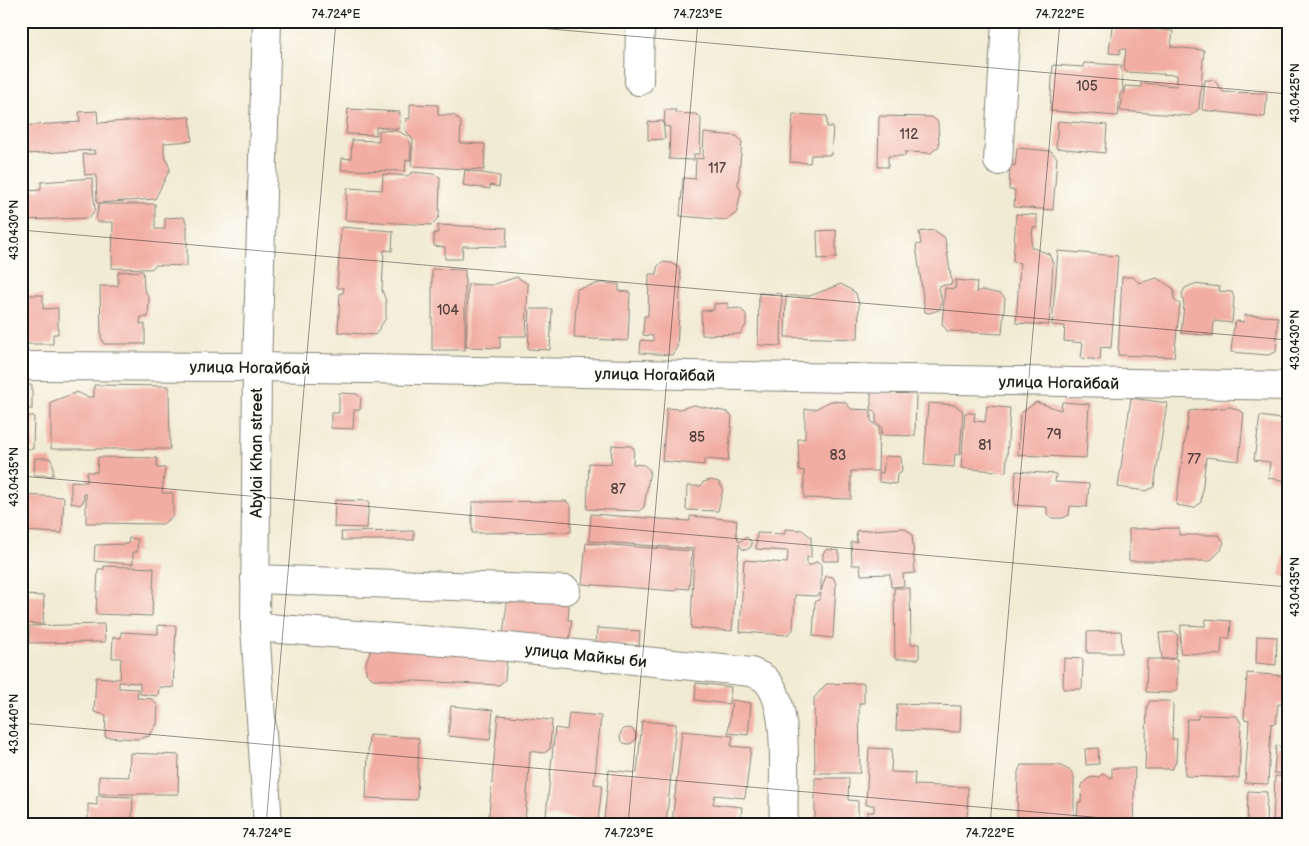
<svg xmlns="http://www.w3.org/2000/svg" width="1309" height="846" font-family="'Balsamiq Sans',sans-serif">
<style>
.building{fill:#f2ada2}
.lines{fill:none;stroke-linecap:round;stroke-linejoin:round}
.street-casing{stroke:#878478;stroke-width:30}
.street{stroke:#fff;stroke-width:28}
.ticks{fill:none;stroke:#1c1c1c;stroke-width:1;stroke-opacity:0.45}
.labels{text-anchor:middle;stroke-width:4;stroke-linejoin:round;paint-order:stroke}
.number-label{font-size:14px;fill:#52403e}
.street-label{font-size:16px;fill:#1c1c1c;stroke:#fdfcf7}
.neatline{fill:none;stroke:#1c1c1c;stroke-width:2}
.ticks-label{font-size:12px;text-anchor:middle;fill:#1c1c1c}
</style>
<rect width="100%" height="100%" fill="#fdfcf7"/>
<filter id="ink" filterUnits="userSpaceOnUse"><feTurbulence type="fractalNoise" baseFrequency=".02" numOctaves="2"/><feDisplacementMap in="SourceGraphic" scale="10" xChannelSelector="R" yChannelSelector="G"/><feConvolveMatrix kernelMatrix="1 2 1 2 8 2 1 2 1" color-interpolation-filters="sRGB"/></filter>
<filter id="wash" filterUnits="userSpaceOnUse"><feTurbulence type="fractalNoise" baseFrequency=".0096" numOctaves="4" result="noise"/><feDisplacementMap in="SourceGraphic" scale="20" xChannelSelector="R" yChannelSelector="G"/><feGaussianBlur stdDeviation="1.12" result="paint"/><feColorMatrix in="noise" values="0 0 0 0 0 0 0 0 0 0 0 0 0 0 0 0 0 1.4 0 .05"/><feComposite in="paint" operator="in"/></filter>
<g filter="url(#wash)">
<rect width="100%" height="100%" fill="#f2ebd3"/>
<g id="blocks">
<g class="building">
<polygon points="1117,21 1140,21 1140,28 1173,31 1171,47 1204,50 1199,109 1190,116 1120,111 1125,86 1141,87 1141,83 1177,86 1177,75 1126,72 1124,67 1126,49 1120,49 1120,54 1109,53 1112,26 1116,27"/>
<polygon points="1084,63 1121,65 1123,90 1120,94 1118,116 1050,111 1053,65 1083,67"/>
<polygon points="1205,80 1214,80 1223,92 1267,93 1265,117 1202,110"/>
<polygon points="410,104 438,105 438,115 454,115 461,122 460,143 485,144 484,170 411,166 413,140 405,129 406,118 410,119"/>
<polygon points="348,109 400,112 399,129 376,127 376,135 346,134"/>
<polygon points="665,110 676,110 675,113 696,114 701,117 700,154 694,154 694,160 669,159 670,127 664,126"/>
<polygon points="97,111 98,123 190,117 192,141 164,143 164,154 170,169 155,199 97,203 96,174 85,175 83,154 95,154 94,150 25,154 26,160 21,160 21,126 80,122 79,112"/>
<polygon points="793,114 827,116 827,127 833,127 831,155 811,155 810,163 790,162"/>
<polygon points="879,116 932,117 938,122 939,146 931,153 905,152 905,156 888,156 888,167 878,167"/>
<polygon points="663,121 665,139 648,140 648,122"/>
<polygon points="1058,121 1107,125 1105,153 1056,148"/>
<polygon points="379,130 398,131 407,136 411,146 410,160 406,160 405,171 341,170 342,158 351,159 352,140 379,141"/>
<polygon points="704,133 737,136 742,142 738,185 741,190 737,212 727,220 680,216 683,178 695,179 696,158 703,159"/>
<polygon points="1017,148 1051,151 1057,158 1053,210 1014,207 1015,190 1009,190 1010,165 1015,166"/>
<polygon points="21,169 23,169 25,191 41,190 41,182 92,178 95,210 89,218 21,220"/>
<polygon points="465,170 500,176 499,187 490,185 490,189 463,185"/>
<polygon points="413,172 433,174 440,177 439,217 431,225 345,220 347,188 382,190 383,174 407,176"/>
<polygon points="99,204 155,204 155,229 165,229 165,218 184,217 187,225 187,266 156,265 151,269 112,268 113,222 98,222 96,219"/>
<polygon points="1016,214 1037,215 1037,228 1033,227 1031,247 1049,254 1053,263 1049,325 1016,323 1020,263 1013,262"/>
<polygon points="438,225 507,228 506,247 463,246 462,259 445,259 445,247 434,246 434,233 438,233"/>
<polygon points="341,227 393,231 392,251 384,250 382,290 386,301 386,318 375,335 338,332 340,293 343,293 344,288 337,288"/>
<polygon points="836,230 836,258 818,259 817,231"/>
<polygon points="934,230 945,238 952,284 939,286 942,303 939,310 929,313 925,312 916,245 921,244 919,232"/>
<polygon points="1058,251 1118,256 1111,348 1101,347 1100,360 1081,358 1083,343 1064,341 1065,326 1052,325"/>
<polygon points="662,262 671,263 679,268 681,277 677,347 672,355 640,353 641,340 653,341 653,336 643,335 644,316 648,316 649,274 657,274 657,267"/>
<polygon points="432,269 465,270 465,350 432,350"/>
<polygon points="143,271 144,289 149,298 148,317 141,317 140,324 145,324 145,344 104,344 101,337 100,286 118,286 118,272"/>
<polygon points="517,277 528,284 526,336 500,336 500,348 466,347 468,284 492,285"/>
<polygon points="1122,277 1133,277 1139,283 1157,278 1174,289 1174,300 1180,304 1174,357 1118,355"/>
<polygon points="956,280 977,282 976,292 982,290 1001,294 1005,298 1002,334 947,331 942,324 945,288 955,289"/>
<polygon points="600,283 619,284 619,291 630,292 628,341 574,338 577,289"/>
<polygon points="841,284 856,293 859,305 858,339 785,337 786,296 810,296"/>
<polygon points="1194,284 1220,287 1219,291 1232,292 1234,298 1232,323 1214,321 1213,336 1181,333 1184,305 1182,294 1185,288"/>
<polygon points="759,293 782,294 781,346 758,345"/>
<polygon points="21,295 43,295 43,309 58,308 58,334 53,334 53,344 21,344"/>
<polygon points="728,303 728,309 740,308 746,314 746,325 740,334 702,335 701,311 714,310 714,304"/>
<polygon points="530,309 552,309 550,350 528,349"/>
<polygon points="1245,315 1278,317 1276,352 1268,355 1231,352 1234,324 1237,321 1244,322"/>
<rect x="21" y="385" width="11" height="24"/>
<polygon points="94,385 169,386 170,449 51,449 51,402 77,392 87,397 94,397"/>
<polygon points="871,392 916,394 915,436 881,435 882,427 876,422 876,413 871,408"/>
<polygon points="339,393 357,394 361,398 360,410 354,410 353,429 331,428 331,413 339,413"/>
<polygon points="1131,398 1167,403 1154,487 1146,491 1118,487"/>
<polygon points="831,401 845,402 851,409 871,410 871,421 879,427 878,471 851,471 851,499 804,498 804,471 799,470 798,439 805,439 805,409 815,409"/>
<polygon points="1036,402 1061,410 1062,402 1089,404 1086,458 1018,455 1020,414"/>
<polygon points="928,403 955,405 963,411 960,455 955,454 954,467 924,465"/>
<polygon points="694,405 727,412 732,416 728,461 705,459 704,465 662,461 667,408 680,409"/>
<polygon points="987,406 1010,408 1006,472 961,468 965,413 975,413 974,421 985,422"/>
<polygon points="1231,407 1244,413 1239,461 1206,457 1201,502 1194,508 1176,505 1189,411"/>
<polygon points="21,416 34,416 33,449 21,448"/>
<polygon points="1260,416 1288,420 1288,481 1268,478 1270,462 1254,460"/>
<polygon points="612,445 630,446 634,448 633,464 644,465 650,470 644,507 639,511 587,509 589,463 611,464"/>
<polygon points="885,456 901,457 902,472 897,475 896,484 879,482 879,472 883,473"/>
<polygon points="98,457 157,458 157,468 165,468 162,493 173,493 173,516 163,524 86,523 86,494 84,494 83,502 80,505 71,503 71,481 87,482 87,472 97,472"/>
<polygon points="35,458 50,458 53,464 53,476 34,475"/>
<polygon points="1016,471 1056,474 1055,482 1089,484 1087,507 1070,506 1069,515 1063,518 1052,518 1047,514 1047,507 1014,505"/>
<polygon points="711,480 719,482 723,489 718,511 686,510 687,486 701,486 703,482"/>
<polygon points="21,495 64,497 62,533 21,531"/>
<polygon points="335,500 369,501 367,528 334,527"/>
<polygon points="566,501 571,506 571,532 472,533 472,502"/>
<polygon points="591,514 690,521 690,516 737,520 736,533 739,542 747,537 752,543 751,547 746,550 742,549 739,544 732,631 691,628 694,549 589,541"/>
<polygon points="904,528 912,534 915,573 903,574 904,586 891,587 890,574 861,575 860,565 852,565 851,542 857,542 856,531"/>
<polygon points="1179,528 1179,535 1219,535 1224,542 1221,550 1210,561 1129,561 1129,529"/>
<polygon points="785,529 802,530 811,537 811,557 807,557 807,565 812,565 815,562 821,563 821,591 826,576 833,577 836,584 833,638 813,636 815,602 820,599 821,593 816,596 795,595 793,630 787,635 740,632 744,560 787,563 788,551 756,549 757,533 785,534"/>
<polygon points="414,531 414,540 342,540 341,532"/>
<polygon points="129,538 138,539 137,552 133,552 133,564 94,561 95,545 128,544"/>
<polygon points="586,543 692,551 689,589 676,588 676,591 582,584"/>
<polygon points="827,549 839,551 839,561 823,561 823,553"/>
<polygon points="1284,553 1288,554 1288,577 1280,576"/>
<polygon points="104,566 154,568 152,616 96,614 98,569 104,569"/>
<polygon points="894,588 910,588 911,644 919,644 919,659 895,659"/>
<polygon points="21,595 44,596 43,624 26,623 26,628 21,628"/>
<polygon points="508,596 569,604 568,620 572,620 569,643 503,635"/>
<polygon points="1206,619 1231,621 1230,638 1222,638 1221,655 1180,653 1181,625 1205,626"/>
<polygon points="104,624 105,642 29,643 29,626"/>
<polygon points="158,625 176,626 173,688 159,687 158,696 140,694 140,683 119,682 119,688 138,689 137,698 152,699 158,706 157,724 149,736 137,739 105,737 106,715 94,712 96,677 120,679 121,658 112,658 113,637 121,638 121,632 158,634"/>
<polygon points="597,628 640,631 639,646 596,643"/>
<polygon points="1121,631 1122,653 1087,653 1087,632"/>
<polygon points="1175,632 1178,635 1175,658 1162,659 1159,633"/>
<polygon points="1257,636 1277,637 1276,665 1256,663"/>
<polygon points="373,644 507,655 505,680 499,685 373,679 366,673 366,662"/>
<polygon points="1064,658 1083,659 1082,689 1063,689"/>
<polygon points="1147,659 1177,659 1177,689 1171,693 1146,692"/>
<polygon points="1247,673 1288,676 1288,705 1278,704 1276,723 1271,724 1268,784 1245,783 1249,720 1244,719"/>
<polygon points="696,683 731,687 729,704 695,700"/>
<polygon points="864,683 864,703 859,703 860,773 815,773 814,698 826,684"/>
<polygon points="732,700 751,703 748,735 728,733"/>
<polygon points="1150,701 1169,701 1173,705 1172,739 1177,739 1176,762 1172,769 1145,769 1147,706"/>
<polygon points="897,704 961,706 960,732 896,730"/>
<polygon points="451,706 493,710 490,740 448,736"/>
<polygon points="569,713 601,716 594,784 602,785 598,822 546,816 555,728 567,730"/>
<polygon points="498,715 552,720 550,749 544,753 530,751 525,823 488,825"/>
<polygon points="1198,715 1237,716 1241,723 1239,778 1185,776 1187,719 1198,719"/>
<polygon points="642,721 676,724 666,825 604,820 609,770 637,773"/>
<circle cx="628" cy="736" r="8"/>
<polygon points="682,731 733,736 731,746 751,748 745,798 715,795 713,804 742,807 740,825 672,823"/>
<polygon points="369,735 419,738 417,800 366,798"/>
<polygon points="1276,746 1288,747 1288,774 1274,773"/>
<polygon points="869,748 892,749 891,772 915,773 914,785 968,787 967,825 867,825 867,812 874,812 874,805 866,805"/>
<polygon points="1098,748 1099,764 1086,765 1085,749"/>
<polygon points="130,753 179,755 178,794 99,794 99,776 129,777"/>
<polygon points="1021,765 1059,765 1071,771 1074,777 1074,825 1017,825 1018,772"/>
<polygon points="1112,768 1135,768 1133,825 1077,825 1078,802 1081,802 1082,784 1089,778 1099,777 1102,774 1112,778"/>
<polygon points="1275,776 1288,777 1288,825 1273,825"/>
<polygon points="815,778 849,778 848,800 858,801 858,825 815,825"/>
<polygon points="1248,791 1267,792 1266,825 1247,825"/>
<polygon points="97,796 133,797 132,819 145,819 147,825 88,825 88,804 97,805"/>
</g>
</g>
</g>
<g filter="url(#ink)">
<use href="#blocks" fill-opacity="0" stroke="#878478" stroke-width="1"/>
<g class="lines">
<defs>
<g id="street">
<polyline points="267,21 257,367 255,627 268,825"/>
<polyline points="639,81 640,21"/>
<polyline points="998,161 1006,21"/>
<polyline points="21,366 257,367 1288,386"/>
<polyline points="255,579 566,590"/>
<path d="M 255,627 L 508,647 L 751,672 C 755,674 762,676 765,679 C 793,705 781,788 784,825"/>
</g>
</defs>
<use href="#street" class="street-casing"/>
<use href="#street" class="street"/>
</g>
</g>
<path class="ticks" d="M 460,21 L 1288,94M 21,230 L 1288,340M 21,476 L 1288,587M 21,723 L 1183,825M 266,825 L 336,21M 628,825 L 698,21M 990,825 L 1060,21"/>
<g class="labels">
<g class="number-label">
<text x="1087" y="91">105</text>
<text x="909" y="139">112</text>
<text x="717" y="173">117</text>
<text x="448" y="315">104</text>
<text x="1054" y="439">79</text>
<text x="697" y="442">85</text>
<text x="985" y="450">81</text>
<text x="838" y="460">83</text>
<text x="1194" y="464">77</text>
<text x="618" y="494">87</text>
</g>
<g class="street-label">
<text transform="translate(250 367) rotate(1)" y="6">улица Ногайбай</text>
<text transform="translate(655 374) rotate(1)" y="6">улица Ногайбай</text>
<text transform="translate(1059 382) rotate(1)" y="6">улица Ногайбай</text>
<text transform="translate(256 453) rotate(-90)" y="6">Abylai Khan street</text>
<text transform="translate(586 655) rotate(6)" y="6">улица Майкы би</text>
</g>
</g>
<rect width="1309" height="846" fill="none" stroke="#fdfcf7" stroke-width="55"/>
<rect x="28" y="28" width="1254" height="790" class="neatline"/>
<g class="ticks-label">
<text x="336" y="18">74.724°E</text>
<text x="698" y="18">74.723°E</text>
<text x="1060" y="18">74.722°E</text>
<text transform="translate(1295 93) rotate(-90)" y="4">43.0425°N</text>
<text transform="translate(14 230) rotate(-90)" y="4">43.0430°N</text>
<text transform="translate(1295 340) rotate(-90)" y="4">43.0430°N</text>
<text transform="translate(14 477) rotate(-90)" y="4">43.0435°N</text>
<text transform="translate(1295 587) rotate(-90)" y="4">43.0435°N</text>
<text transform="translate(14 724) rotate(-90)" y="4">43.0440°N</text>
<text x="267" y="837">74.724°E</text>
<text x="629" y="837">74.723°E</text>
<text x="990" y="837">74.722°E</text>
</g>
</svg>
